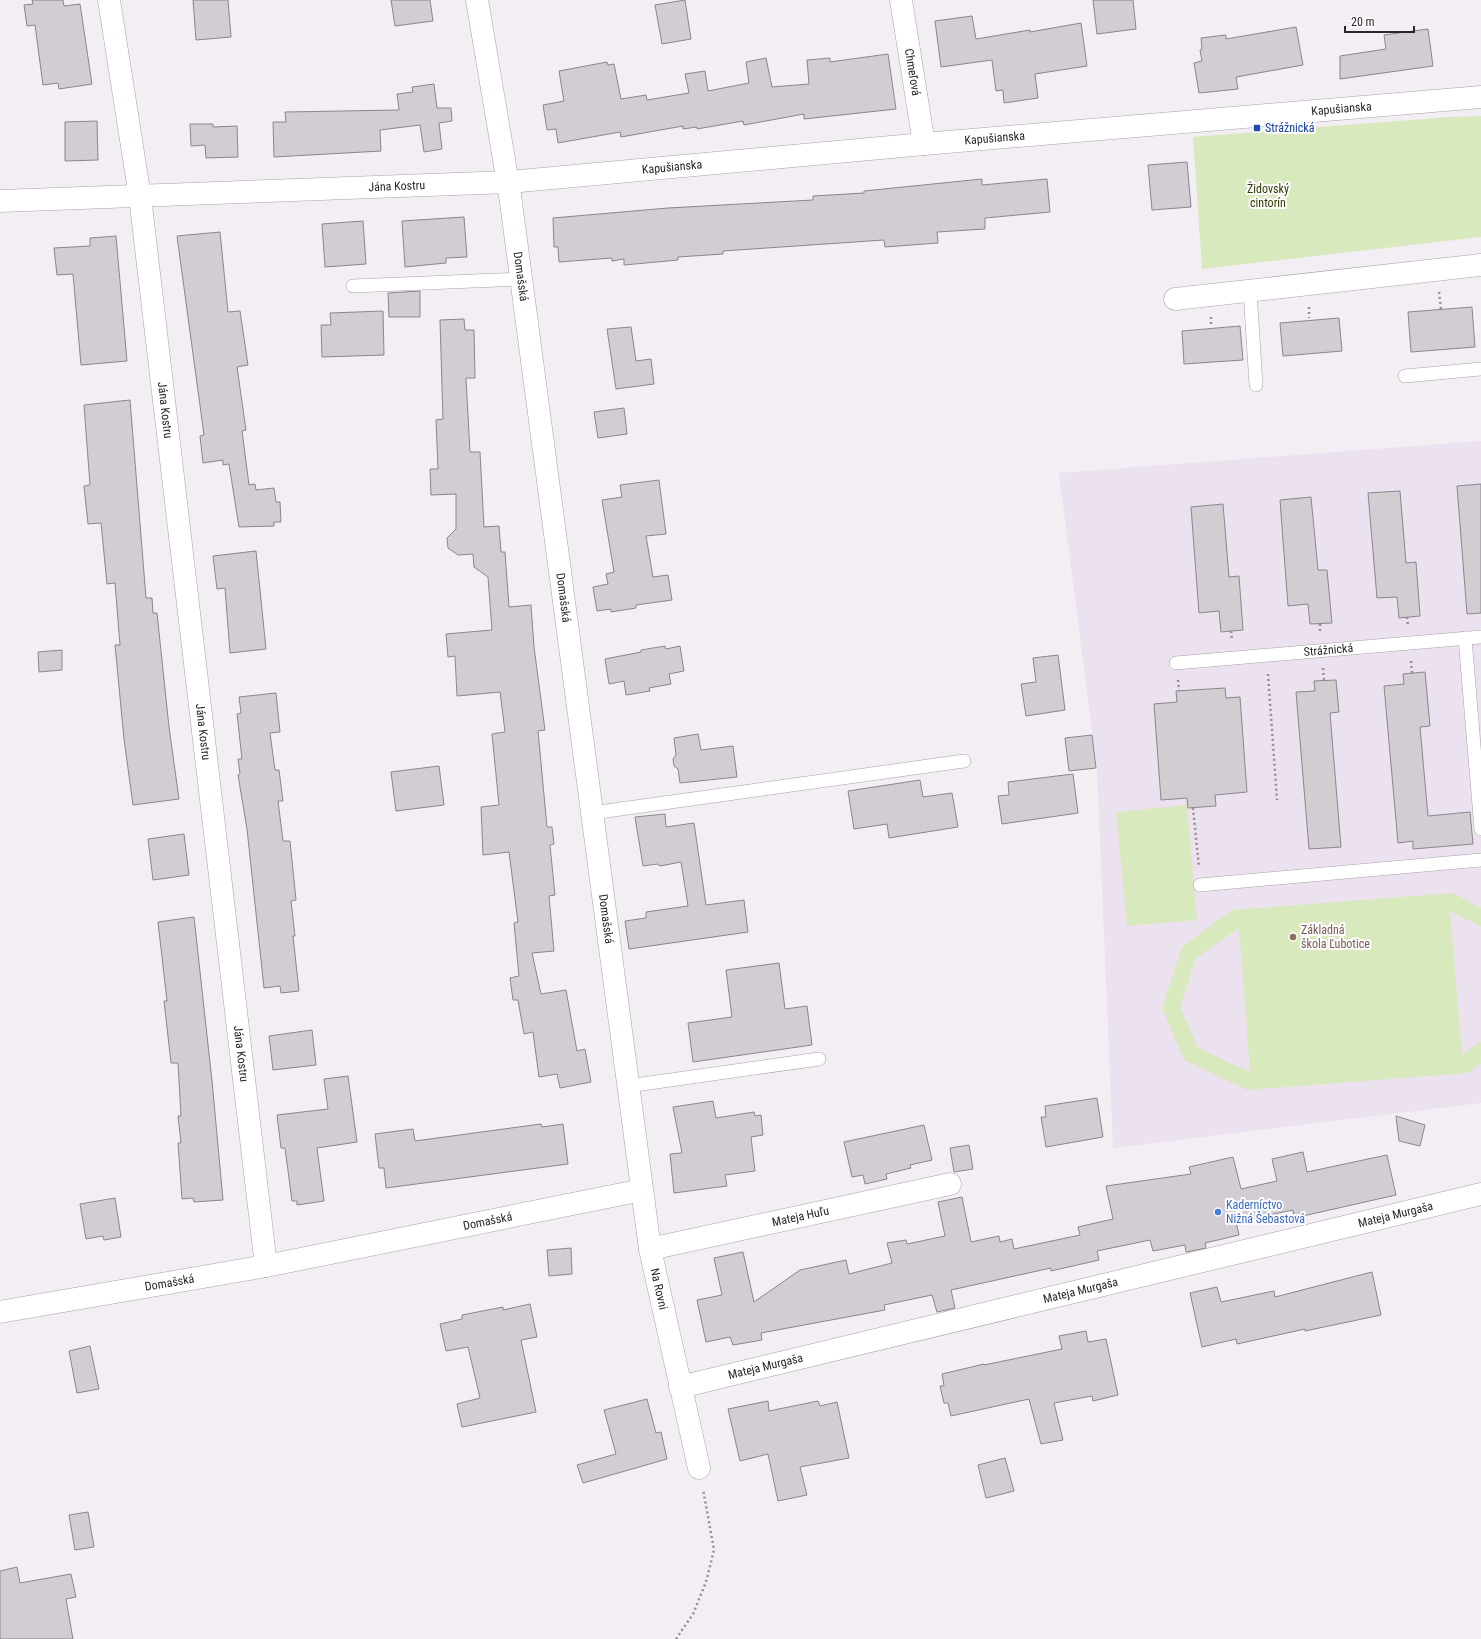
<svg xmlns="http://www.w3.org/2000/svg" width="1481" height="1639" font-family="'Roboto Condensed',sans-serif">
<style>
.built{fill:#ece1ee}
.green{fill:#d9e9be;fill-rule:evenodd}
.building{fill:#d2ccd3;stroke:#8b858c}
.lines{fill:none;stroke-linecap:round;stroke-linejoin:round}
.service-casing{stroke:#a8a2a9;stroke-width:14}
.minor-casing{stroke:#a8a2a9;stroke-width:23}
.path{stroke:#938f93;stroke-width:2.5;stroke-dasharray:2 3;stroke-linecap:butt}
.service{stroke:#fff;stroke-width:13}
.minor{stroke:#fff;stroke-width:22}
.transit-dot{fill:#1a4fb4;stroke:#fefbfe;stroke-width:1.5}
.education-dot{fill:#8d6e63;stroke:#fefbfe;stroke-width:1.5}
.shop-dot{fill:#3f7fe0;stroke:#fefbfe;stroke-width:1.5}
.labels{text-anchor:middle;stroke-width:4;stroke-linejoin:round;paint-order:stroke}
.street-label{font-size:12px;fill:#282628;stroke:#fefbfe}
.transit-label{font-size:12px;fill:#164399;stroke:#fefbfe;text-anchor:start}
.park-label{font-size:12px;fill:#2f3e00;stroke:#fefbfe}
.education-label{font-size:12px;fill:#785e54;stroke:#fefbfe;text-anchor:start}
.shop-label{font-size:12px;fill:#366cbe;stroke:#fefbfe;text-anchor:start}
</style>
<rect width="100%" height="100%" fill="#f3edf4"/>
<polygon class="built" points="1481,441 1481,1103 1113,1148 1097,771 1059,473"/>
<g class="green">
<polygon points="1481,116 1481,237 1202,269 1193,137 1448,117"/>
<polygon points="1187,805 1197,920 1127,926 1116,812"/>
<path d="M 1453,893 L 1481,908 L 1481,927 L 1450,911 L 1462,1055 L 1481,1041 L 1481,1063 L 1468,1073 L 1247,1090 L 1184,1060 L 1162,1008 L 1182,947 L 1232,910 ZM 1239,928 L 1250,1072 L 1198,1048 L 1180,1007 L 1196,958 Z"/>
</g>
<g class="building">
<polygon points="32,0 63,0 64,6 80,4 92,84 59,89 58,83 43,85 35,25 27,26 24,5 33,4"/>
<polygon points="193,0 228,0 231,37 196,40"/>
<polygon points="391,0 430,0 433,21 395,26"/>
<polygon points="685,0 691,39 662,44 655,5"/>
<polygon points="1093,0 1133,0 1136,29 1097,34"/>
<polygon points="972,16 976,39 1030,30 1030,32 1081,23 1087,66 1035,74 1038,98 1004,103 1003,90 996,91 992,60 941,67 935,21"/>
<polygon points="1296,27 1303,65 1236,77 1238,89 1199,93 1194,63 1202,61 1200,50 1202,49 1201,38 1226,35 1226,39"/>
<polygon points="1428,29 1433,66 1340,79 1340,56 1386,49 1384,35"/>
<polygon points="888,54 896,109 804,119 804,114 744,125 743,121 697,129 697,127 683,129 683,126 621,137 620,132 558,143 556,129 547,130 543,105 564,101 559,71 607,62 608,65 614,64 621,99 646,95 647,100 689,93 685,74 705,71 708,91 749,83 746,62 766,58 772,87 809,84 807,60 830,58 830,62"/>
<polygon points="434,84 437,108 451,108 452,121 439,123 442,149 424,152 420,125 380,130 381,151 274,157 273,122 286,122 285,112 399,110 397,94 413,92 412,87"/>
<polygon points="97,121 98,160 65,161 65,122"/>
<polygon points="190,124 213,124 213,127 237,126 238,157 206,158 205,145 191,146"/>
<polygon points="1187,162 1191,207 1152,210 1148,165"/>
<polygon points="982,179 982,185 1047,179 1050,212 985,218 985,229 937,232 938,243 885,247 884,240 723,251 723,254 678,257 678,260 624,265 624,259 612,261 612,258 559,262 558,247 554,247 553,218 668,208 813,200 813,196 864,193 864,191"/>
<polygon points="464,217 467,257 446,258 446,263 405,267 402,221"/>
<polygon points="363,221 366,264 325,267 322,224"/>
<polygon points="220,232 228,312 240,311 248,365 237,367 246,430 242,431 249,485 255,484 256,490 274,488 276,502 280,502 281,522 274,522 274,526 239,527 229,464 223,465 223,460 203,463 200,436 204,435 177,236"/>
<polygon points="116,236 127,361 81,365 73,274 57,275 54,248 90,246 90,238"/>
<polygon points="420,291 420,317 389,317 388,293"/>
<polygon points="1472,307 1475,347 1411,352 1408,312"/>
<polygon points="383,311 384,355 322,357 321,325 331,325 330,313"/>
<polygon points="1339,318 1342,351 1283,356 1280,323"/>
<polygon points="464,319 465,330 474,330 475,378 466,378 470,452 480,452 484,527 499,526 501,552 505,552 509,607 531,605 534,647 545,730 538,731 547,827 552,827 554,844 550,845 555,895 549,896 554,951 532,953 541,994 566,990 577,1051 585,1049 591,1082 560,1088 557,1074 539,1077 533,1032 524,1034 518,1000 513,1000 510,978 519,976 514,923 518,922 509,852 483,855 481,807 499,805 492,734 505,732 500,692 457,696 455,656 448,657 446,634 492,630 488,577 474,567 473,554 458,555 448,548 447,538 456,529 456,494 431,495 430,469 438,469 436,420 443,419 440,320"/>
<polygon points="1240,326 1243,360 1184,364 1182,331"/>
<polygon points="631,327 636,361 651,359 654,384 616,389 607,329"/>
<polygon points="130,400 146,598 152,598 153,613 157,613 169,727 179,799 133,805 124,739 115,645 120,645 115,583 107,584 101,523 88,524 84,486 90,485 84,405"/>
<polygon points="624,408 627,434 598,438 594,412"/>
<polygon points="659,480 666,534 646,536 653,577 668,575 672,600 636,605 636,608 611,612 611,609 597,611 593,587 608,584 606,574 614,572 602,500 622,497 620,485"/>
<polygon points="1481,484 1481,613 1467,614 1457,486"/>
<polygon points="1400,491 1406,563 1416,562 1420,616 1399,618 1397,597 1377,598 1368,493"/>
<polygon points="1311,497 1318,570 1327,570 1332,623 1310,624 1308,604 1288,606 1280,500"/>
<polygon points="1223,504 1229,577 1239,576 1243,630 1221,632 1219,611 1199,613 1191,507"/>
<polygon points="256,551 266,649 230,653 225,588 217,589 213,556"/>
<polygon points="665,646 666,649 680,646 684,671 669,674 671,684 649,688 650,691 626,695 624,681 609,684 605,659 641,652 641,650"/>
<polygon points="62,650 62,670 39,672 38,652"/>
<polygon points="1058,655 1065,710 1026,716 1021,684 1036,682 1033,658"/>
<polygon points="1425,672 1430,726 1420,727 1428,816 1470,812 1473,844 1413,849 1413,841 1398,843 1384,686 1404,684 1403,674"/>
<polygon points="1336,680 1339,712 1330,713 1341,847 1309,849 1296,692 1315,691 1314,681"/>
<polygon points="1225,688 1226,698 1240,697 1247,792 1215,795 1216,806 1188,808 1187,798 1161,800 1154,704 1177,702 1176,691"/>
<polygon points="276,693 280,732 270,733 275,770 279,770 283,801 278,801 283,841 290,841 296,900 291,901 295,936 293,936 299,991 281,993 280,986 264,988 247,829 238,775 240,774 238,759 242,759 237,714 241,713 239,697"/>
<polygon points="698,734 701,750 733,746 737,777 680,783 678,769 674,766 673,759 676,755 674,738"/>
<polygon points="1092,735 1096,768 1069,771 1065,738"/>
<polygon points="439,766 444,805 396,811 391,772"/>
<polygon points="1073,774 1078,813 1002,824 998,796 1009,795 1008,782"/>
<polygon points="920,780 923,797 952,793 958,827 889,838 887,824 854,829 848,791"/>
<polygon points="665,814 666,827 694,823 706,905 744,900 748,932 629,949 625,921 646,918 646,912 688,906 681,862 660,866 657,864 643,866 635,817"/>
<polygon points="184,834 189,875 153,880 148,839"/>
<polygon points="194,917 212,1081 223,1200 194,1202 193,1198 182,1199 178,1143 181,1143 178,1116 181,1116 178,1063 171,1063 164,1001 167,1001 158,922"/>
<polygon points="779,963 785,1009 807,1006 812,1045 693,1062 688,1023 732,1017 726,970"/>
<polygon points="312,1030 316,1065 273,1070 269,1036"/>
<polygon points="348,1076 357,1142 317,1148 324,1201 297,1205 297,1201 292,1201 285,1148 281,1148 277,1115 328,1109 324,1079"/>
<polygon points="1097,1098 1103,1137 1046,1147 1041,1117 1046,1117 1045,1106"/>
<polygon points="713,1101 716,1118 754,1112 755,1116 761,1115 763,1135 751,1137 755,1171 725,1175 727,1186 674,1193 670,1154 682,1153 673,1107"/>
<polygon points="1396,1116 1425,1125 1420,1146 1399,1141"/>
<polygon points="541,1124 542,1127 563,1124 568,1164 386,1188 384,1168 379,1168 375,1134 413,1129 415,1141"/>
<polygon points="924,1125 932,1160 910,1165 911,1168 886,1174 887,1179 865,1184 863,1175 852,1177 844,1142"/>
<polygon points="969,1145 973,1169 954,1172 950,1148"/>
<polygon points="1303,1152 1307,1172 1387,1155 1396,1195 1294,1218 1293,1210 1236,1222 1239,1235 1205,1243 1206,1248 1186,1252 1185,1245 1153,1251 1150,1240 1097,1251 1099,1260 1051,1271 1051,1268 951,1290 955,1308 937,1312 932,1295 884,1305 885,1310 761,1333 762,1340 733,1345 730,1337 706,1342 697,1300 722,1295 714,1258 743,1252 754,1302 800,1270 846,1260 849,1274 892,1263 887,1243 906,1240 907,1244 945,1236 938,1202 962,1197 971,1242 999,1236 1000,1242 1012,1239 1014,1249 1080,1235 1078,1227 1113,1219 1106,1186 1191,1174 1189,1167 1233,1157 1241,1189 1277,1181 1272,1159"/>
<polygon points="115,1198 121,1237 104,1240 103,1236 86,1239 80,1204"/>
<polygon points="571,1248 572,1274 549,1276 547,1250"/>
<polygon points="1372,1272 1381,1315 1305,1331 1305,1329 1237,1344 1236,1339 1202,1347 1190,1293 1217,1287 1221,1302 1274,1291 1275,1297"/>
<polygon points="530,1304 537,1337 521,1340 536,1412 462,1427 457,1404 480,1398 468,1347 446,1351 440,1324 462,1319 462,1315 503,1307 503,1310"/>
<polygon points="1086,1331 1088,1342 1106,1339 1118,1395 1093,1401 1092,1396 1054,1403 1063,1440 1041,1444 1029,1399 951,1416 948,1403 944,1403 940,1386 944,1386 942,1374 984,1364 984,1365 1062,1349 1059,1336"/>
<polygon points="90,1346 99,1389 77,1393 69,1351"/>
<polygon points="647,1399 656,1433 661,1432 667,1459 583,1483 577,1465 616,1454 604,1410"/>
<polygon points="768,1401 769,1411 818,1401 820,1406 837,1402 849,1458 800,1467 807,1495 778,1501 768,1454 740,1461 728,1409"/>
<polygon points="1005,1458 1014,1491 986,1498 978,1465"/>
<polygon points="88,1512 94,1547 75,1550 69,1515"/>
<polygon points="17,1567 20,1583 71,1574 76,1597 66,1599 73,1639 0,1639 0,1571"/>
</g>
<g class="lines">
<defs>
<g id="service">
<polyline points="353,286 521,279"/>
<polyline points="1250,291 1256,385"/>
<polyline points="1405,376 1481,369"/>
<polyline points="1465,638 1481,829"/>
<path id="s1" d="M 1176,663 L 1481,637"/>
<polyline points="592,813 964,761"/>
<polyline points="1200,885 1481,860"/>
<polyline points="628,1086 819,1059"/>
</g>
<g id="minor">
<path id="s2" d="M 109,0 L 140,197 L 266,1266"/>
<path id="s3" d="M 477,0 L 510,195 L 650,1249 L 699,1468"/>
<path id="s4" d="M 901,0 L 924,144"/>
<path id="s5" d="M 0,201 L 509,182 L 924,144 L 1481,97"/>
<polyline points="1175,299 1481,265"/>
<path id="s6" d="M 650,1249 L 950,1184"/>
<path id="s7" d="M 0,1312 L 266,1266 L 642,1190"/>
<path id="s8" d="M 680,1387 L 1481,1194"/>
</g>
</defs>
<use href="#service" class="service-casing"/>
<use href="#minor" class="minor-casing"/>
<g class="path">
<polyline points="1439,292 1441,309"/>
<polyline points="1309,307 1309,318"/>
<polyline points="1211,317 1211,326"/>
<polyline points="1407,617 1408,626"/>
<polyline points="1320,624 1320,633"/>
<polyline points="1231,631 1232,640"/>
<polyline points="1411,661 1412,673"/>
<polyline points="1323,668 1324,680"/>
<polyline points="1268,674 1277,800"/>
<polyline points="1178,680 1179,691"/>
<polyline points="1193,808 1199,867"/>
<polyline points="676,1639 693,1614 706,1582 714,1550 703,1489"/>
</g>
<use href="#service" class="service"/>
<use href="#minor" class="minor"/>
</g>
<rect class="transit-dot" x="1253" y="124" width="8" height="8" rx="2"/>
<circle class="education-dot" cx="1293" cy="937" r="4"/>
<circle class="shop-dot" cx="1218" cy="1212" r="4"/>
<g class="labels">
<g class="street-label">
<text dy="4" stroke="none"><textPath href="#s4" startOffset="73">Chmeľová</textPath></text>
<text dy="4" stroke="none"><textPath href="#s5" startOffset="1345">Kapušianska</textPath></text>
<text dy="4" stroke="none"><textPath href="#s5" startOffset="997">Kapušianska</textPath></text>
<text dy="4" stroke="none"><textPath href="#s5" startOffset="673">Kapušianska</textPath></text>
<text dy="4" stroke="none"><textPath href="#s5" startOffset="397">Jána Kostru</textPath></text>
<text dy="4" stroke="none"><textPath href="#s3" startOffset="280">Domašská</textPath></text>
<text dy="4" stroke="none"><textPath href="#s2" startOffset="414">Jána Kostru</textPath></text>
<text dy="4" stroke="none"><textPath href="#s3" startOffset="604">Domašská</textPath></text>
<text dy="4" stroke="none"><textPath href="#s1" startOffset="153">Strážnická</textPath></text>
<text dy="4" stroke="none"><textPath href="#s2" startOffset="738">Jána Kostru</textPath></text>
<text dy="4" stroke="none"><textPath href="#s3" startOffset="928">Domašská</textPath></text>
<text dy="4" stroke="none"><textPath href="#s2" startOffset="1062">Jána Kostru</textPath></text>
<text dy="4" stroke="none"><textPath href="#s8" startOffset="736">Mateja Murgaša</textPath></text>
<text dy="4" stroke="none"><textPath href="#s6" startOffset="154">Mateja Huľu</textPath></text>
<text dy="4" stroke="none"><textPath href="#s7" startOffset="496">Domašská</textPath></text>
<text dy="4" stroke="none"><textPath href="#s7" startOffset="172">Domašská</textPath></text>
<text dy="4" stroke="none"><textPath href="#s3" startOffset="1302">Na Rovni</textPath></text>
<text dy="4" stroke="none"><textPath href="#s8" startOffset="412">Mateja Murgaša</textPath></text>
<text dy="4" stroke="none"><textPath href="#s8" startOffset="88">Mateja Murgaša</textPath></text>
</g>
<g class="transit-label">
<text x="1265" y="132">Strážnická</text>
</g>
<g class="park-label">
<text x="1268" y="193">Židovský<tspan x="1268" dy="14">cintorín</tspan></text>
</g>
<g class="education-label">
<text x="1301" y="934">Základná<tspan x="1301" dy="14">škola Ľubotice</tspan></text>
</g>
<g class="shop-label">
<text x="1226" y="1209">Kaderníctvo<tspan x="1226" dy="14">Nižná Šebastová</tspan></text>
</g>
</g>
<path d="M1345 26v6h69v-6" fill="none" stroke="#282628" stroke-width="2"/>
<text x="1351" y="26" font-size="12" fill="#282628" stroke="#fefbfe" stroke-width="3" paint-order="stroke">20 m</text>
</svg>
